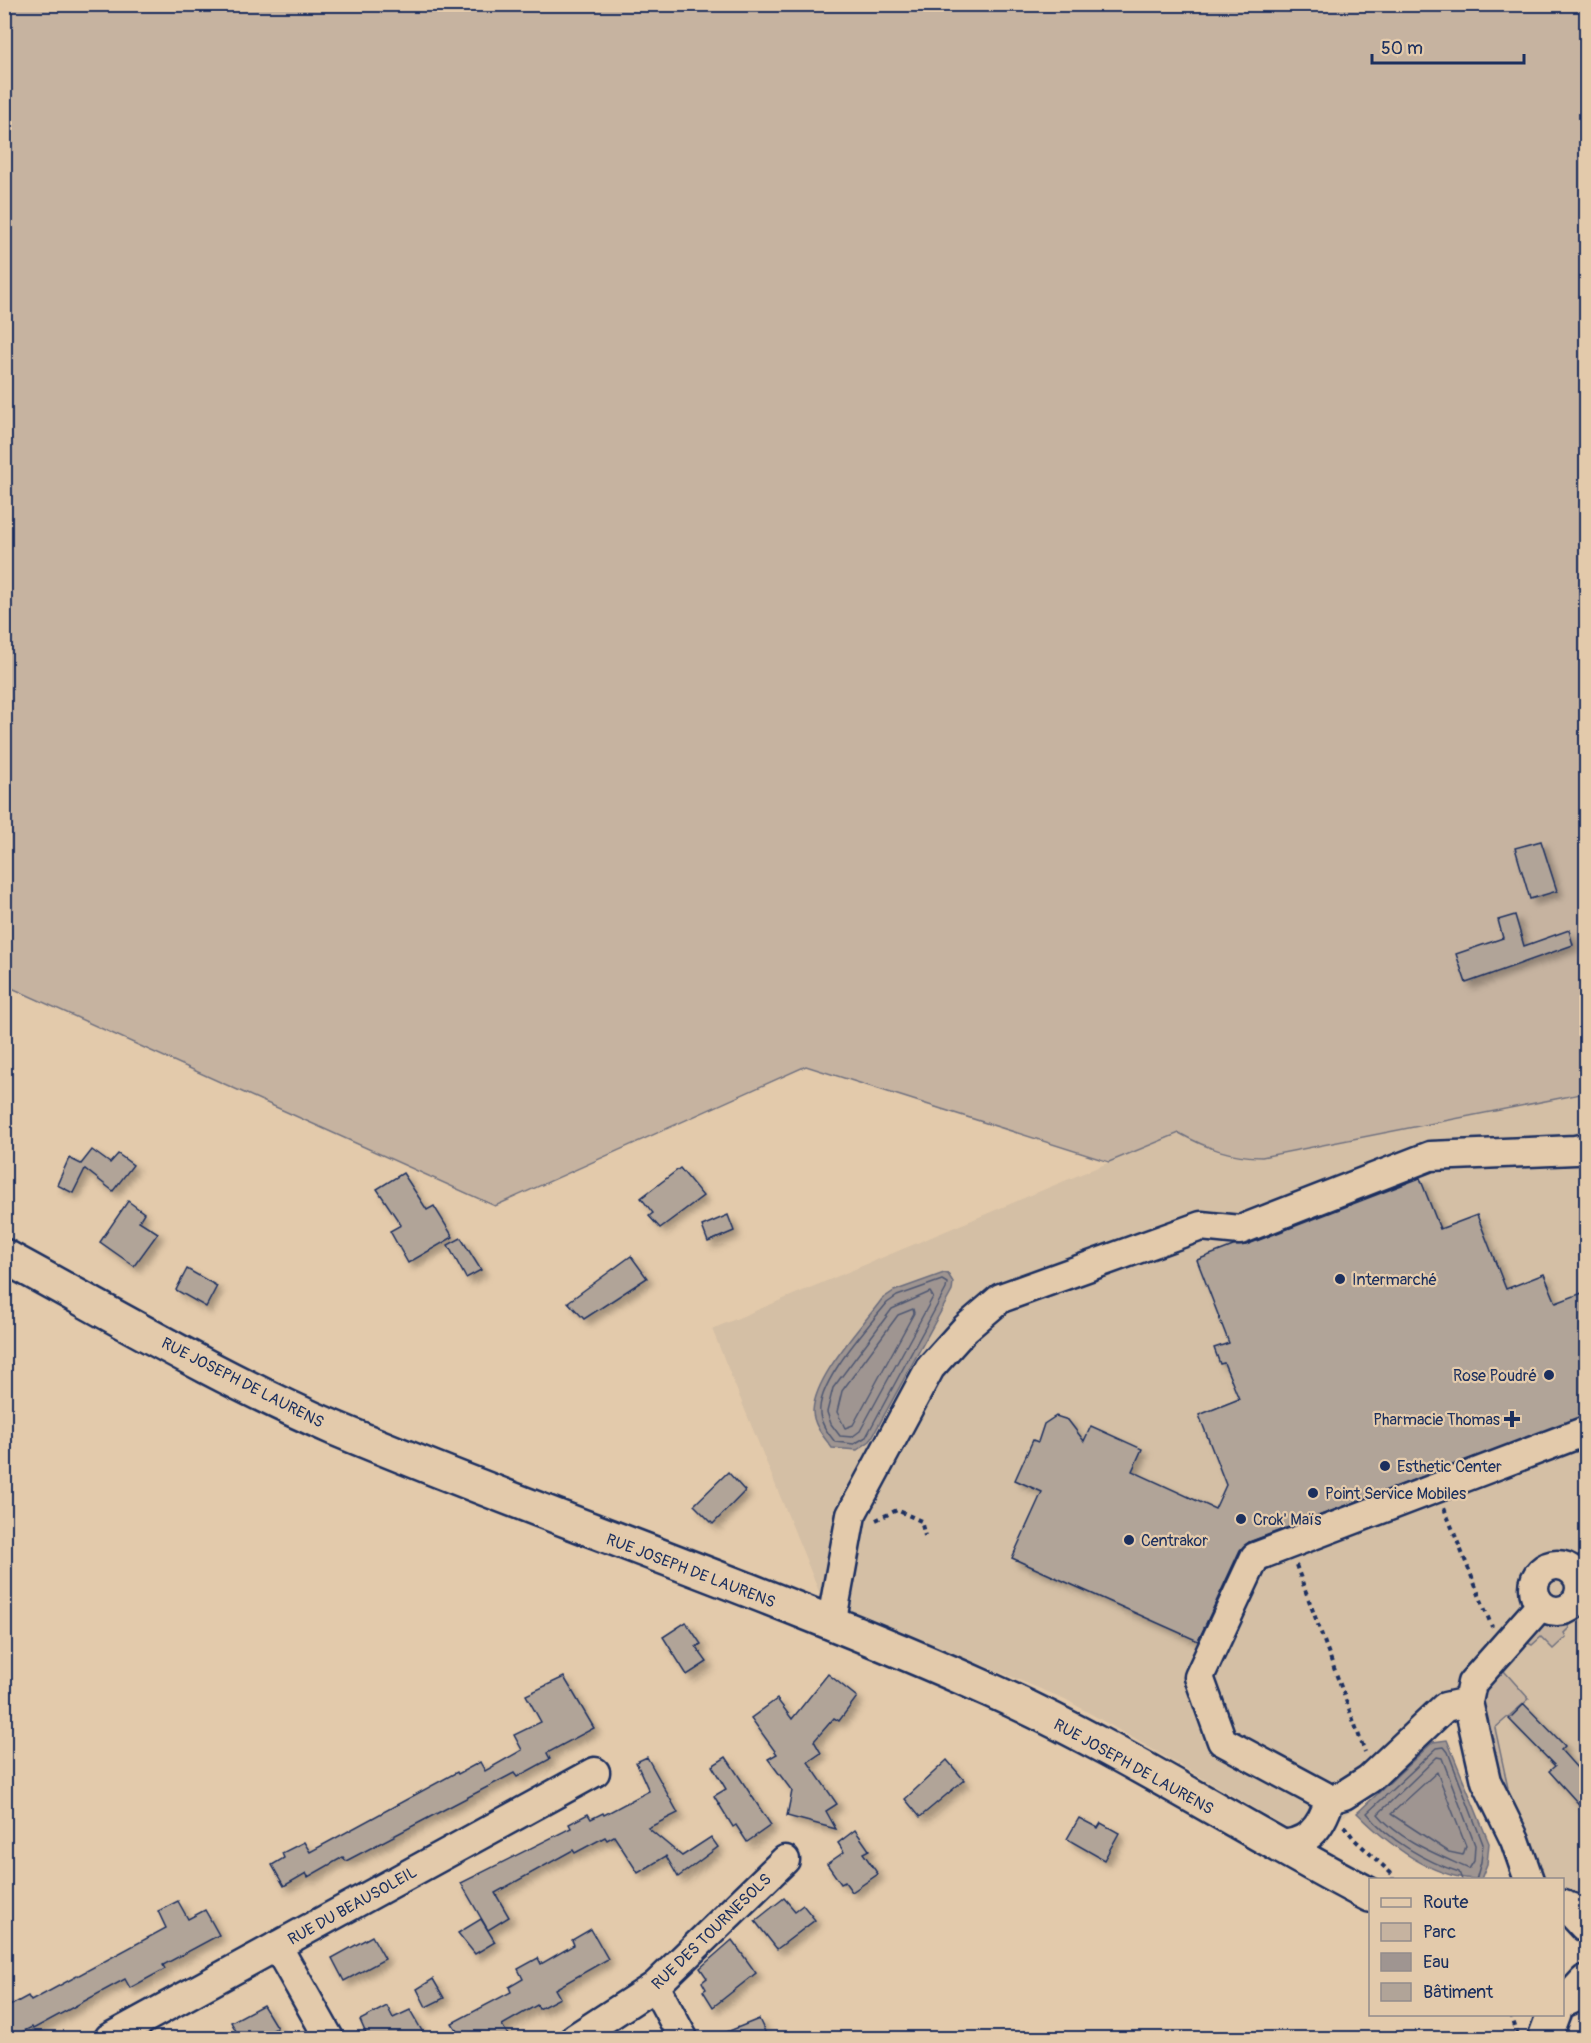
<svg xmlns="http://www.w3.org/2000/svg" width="1591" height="2043" font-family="Pangolin,sans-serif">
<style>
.built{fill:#d4bfa5}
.green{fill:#c6b3a0;stroke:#70717f;stroke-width:1.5}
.water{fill:#9f9591;stroke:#6a6c7d;stroke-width:1.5}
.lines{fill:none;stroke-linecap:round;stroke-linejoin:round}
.shore{stroke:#505872;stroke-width:1.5}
.building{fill:#b1a498;stroke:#1b2f5e;stroke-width:1.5;filter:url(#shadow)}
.minor-casing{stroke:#1b2f5e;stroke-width:33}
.major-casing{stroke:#1b2f5e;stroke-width:38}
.path{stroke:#1b2f5e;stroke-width:4;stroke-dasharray:4.5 4.5;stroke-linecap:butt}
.minor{stroke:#e3caab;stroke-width:28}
.major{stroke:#e3caab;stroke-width:33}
.poi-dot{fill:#1b2f5e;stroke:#e3caab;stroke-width:2}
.labels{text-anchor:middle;stroke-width:4.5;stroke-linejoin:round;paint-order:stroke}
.poi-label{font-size:16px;fill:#1b2f5e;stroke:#e3caab;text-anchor:start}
.street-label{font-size:16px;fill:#1b2f5e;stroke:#e3caab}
</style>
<defs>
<filter id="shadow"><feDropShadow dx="5.5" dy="5.5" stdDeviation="3" flood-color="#0004"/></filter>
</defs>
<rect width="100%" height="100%" fill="#e3caab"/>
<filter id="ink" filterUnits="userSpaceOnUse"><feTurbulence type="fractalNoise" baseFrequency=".0167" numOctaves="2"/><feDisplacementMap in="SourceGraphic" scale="12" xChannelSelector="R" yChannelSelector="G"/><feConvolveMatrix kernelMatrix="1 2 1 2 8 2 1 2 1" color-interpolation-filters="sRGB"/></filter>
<g filter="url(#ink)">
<polygon class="built" points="1586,1093 1586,1898 1584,1901 1563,1897 1562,1880 1542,1879 1457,1720 1451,1719 1442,1725 1375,1793 1331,1826 1306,1838 1065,1699 822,1599 712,1329 1179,1133 1215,1151 1262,1157"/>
<g class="green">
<path d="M 5,5 L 1586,5 L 1586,1093 L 1262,1157 C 1231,1157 1206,1148 1179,1133 L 1109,1162 L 806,1066 L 495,1206 L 5,985 Z"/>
<polygon points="1564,1618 1569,1628 1564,1633 1566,1637 1553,1649 1541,1637 1532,1645 1528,1643 1528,1636 1545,1620"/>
<polygon points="1508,1658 1515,1659 1504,1671 1529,1699 1495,1728 1508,1788 1503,1792 1480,1697"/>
</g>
<g class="water">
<path d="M 944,1273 L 948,1274 L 953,1282 L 952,1291 L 870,1441 L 857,1450 L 832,1448 C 824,1437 813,1425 813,1411 C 815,1375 861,1328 882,1299 L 894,1291 Z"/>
<path d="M 1447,1740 L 1489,1843 L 1487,1864 L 1481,1879 C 1433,1880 1389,1845 1357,1813 L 1433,1742 Z"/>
</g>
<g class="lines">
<g class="shore">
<path d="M 942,1280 L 947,1283 L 946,1289 L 866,1437 L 854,1444 L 835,1442 C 829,1434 821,1425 820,1414 C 816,1383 868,1327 887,1303 L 897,1296 Z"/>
<polygon points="930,1292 933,1297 860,1431 852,1437 840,1436 831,1424 827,1412 833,1388 892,1309"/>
<polygon points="913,1309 914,1313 853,1425 845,1428 837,1412 842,1391 898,1315"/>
<path d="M 1437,1757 L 1442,1758 L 1475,1845 L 1474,1861 L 1469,1869 C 1439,1855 1400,1841 1378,1814 Z"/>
<polygon points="1437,1772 1466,1846 1463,1855 1449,1852 1391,1814"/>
<path d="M 1462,1880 L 1459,1872 C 1427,1862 1388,1840 1367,1813 L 1437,1748 L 1444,1747 L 1448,1752 L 1483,1844 L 1481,1862 L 1476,1880"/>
</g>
</g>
<g class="building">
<polygon points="1541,841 1557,891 1530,899 1515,848"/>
<polygon points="1515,915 1524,946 1569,930 1573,945 1466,983 1456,954 1503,938 1498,920"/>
<polygon points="92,1150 110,1163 118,1154 133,1165 113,1191 85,1169 73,1193 57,1185 69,1158 81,1164"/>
<polygon points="680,1168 703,1196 660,1228 649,1216 653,1213 641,1198"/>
<polygon points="403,1173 427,1210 434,1206 453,1237 408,1263 390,1231 401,1225 377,1189"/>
<polygon points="1420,1178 1440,1229 1477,1215 1506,1289 1544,1274 1556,1303 1587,1291 1587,1415 1249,1542 1240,1550 1198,1641 1012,1558 1042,1492 1015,1480 1033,1440 1038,1442 1044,1424 1056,1416 1068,1420 1084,1441 1091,1426 1142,1449 1132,1471 1215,1509 1226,1485 1199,1415 1239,1399 1224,1363 1220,1364 1214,1348 1229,1343 1197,1260 1233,1246 1246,1245"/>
<polygon points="128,1201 144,1213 139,1221 158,1233 134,1266 100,1242"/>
<polygon points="728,1215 734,1231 708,1242 702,1226"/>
<polygon points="461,1238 481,1270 466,1278 448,1245"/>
<polygon points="631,1256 647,1278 584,1319 568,1302"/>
<polygon points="187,1269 217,1286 206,1307 176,1290"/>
<polygon points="728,1472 745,1491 713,1524 694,1505"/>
<polygon points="686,1622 701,1644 696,1647 707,1662 687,1675 663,1637"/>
<polygon points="828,1674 857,1697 839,1721 834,1718 814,1741 821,1753 808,1762 837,1804 826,1811 836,1829 787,1816 792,1791 768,1759 777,1754 751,1718 777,1699 792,1719"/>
<polygon points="564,1677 594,1728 547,1753 550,1759 517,1777 514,1773 346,1861 343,1857 308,1877 306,1873 284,1886 272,1865 284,1858 282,1853 304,1842 310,1852 457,1772 458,1774 480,1762 485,1771 522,1750 514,1735 541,1722 526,1695"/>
<polygon points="1524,1704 1565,1746 1561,1750 1587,1779 1587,1813 1549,1771 1555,1766 1509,1719"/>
<polygon points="647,1757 678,1813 648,1828 682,1856 711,1837 718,1847 678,1877 666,1856 638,1873 614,1836 607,1840 605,1837 575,1853 573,1850 495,1893 509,1917 488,1930 461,1883 571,1828 569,1824 588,1814 591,1819 603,1813 604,1815 649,1791 636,1762"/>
<polygon points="726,1757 771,1825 747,1842 736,1825 733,1827 714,1796 726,1789 712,1766"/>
<polygon points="947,1760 964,1780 920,1817 905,1799"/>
<polygon points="1079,1818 1098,1828 1101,1823 1119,1833 1104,1860 1067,1839"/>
<polygon points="855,1830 869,1850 863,1853 878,1874 852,1892 845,1882 841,1884 827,1864 844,1852 838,1843"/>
<polygon points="784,1898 795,1911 803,1905 815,1920 777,1949 755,1921"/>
<polygon points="178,1901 188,1919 205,1910 219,1935 163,1965 165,1969 130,1988 125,1979 33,2029 32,2027 10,2038 4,2038 4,2009 28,1996 31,2001 166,1928 158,1911"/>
<polygon points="481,1919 495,1942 475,1954 458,1933"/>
<polygon points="591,1929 608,1959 555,1989 560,1998 539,2009 537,2005 502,2025 510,2038 461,2038 452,2023 511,1992 509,1987 523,1979 518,1969 538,1958 541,1964 574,1945 572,1940"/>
<polygon points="372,1936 385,1959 344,1981 332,1958"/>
<polygon points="732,1940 756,1973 713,2007 703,1991 706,1989 702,1982 707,1978 700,1968"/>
<polygon points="433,1979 444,1998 426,2007 417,1989"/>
<polygon points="263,2005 277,2028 258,2038 240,2038 231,2022"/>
<polygon points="387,2006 393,2018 410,2010 426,2038 368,2038 360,2020"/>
<polygon points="759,2019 768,2038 712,2038"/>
</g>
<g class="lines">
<defs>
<g id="minor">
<circle cx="1557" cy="1588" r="23"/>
<polyline points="831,1625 851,1515 930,1368 966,1328 1001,1298 1201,1226 1240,1230 1430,1156 1575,1150 1586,1148"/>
<polyline points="1468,1702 1445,1707 1369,1779 1344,1795 1330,1799 1222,1741 1199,1677 1255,1557 1586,1431"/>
<path d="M 1274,1845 C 1307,1846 1321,1829 1330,1799"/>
<polyline points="1529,1880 1515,1840 1486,1781 1468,1702 1472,1683 1541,1605"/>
<polyline points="277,1946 329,2038"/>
<polyline points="655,1986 683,2038"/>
<polyline points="109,2038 595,1772"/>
<polyline points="575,2038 655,1986 785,1860"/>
</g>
<g id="major">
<path d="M 4,1256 C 113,1315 221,1379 334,1428 C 551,1519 776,1594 990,1690 C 1122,1749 1243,1829 1370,1895"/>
<polyline points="1562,1907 1573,1911 1586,1925"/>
<polyline points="1562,2001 1573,1996 1586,1982"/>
<polyline points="1545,2038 1554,2014"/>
</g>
</defs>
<use href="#minor" class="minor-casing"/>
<use href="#major" class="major-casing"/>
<g class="path">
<polyline points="1444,1508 1492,1627"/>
<polyline points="876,1520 897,1510 921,1521 925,1536"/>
<polyline points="1296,1565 1365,1752"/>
<polyline points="1344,1826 1355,1840 1393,1875 1393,1880"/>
<polyline points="1511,2014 1518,2036"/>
</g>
<use href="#minor" class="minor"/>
<use href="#major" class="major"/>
</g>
</g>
<g class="poi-dot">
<circle cx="1340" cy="1279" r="6"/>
<circle cx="1549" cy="1375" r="6"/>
<path d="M1509 1410h6v6h6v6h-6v6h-6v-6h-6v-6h6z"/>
<circle cx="1385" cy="1466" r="6"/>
<circle cx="1313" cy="1493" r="6"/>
<circle cx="1241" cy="1519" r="6"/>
<circle cx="1129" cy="1540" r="6"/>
</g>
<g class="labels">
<g class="poi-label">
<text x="1352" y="1285">Intermarché</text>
<text x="1537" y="1381" text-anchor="end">Rose Poudré</text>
<text x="1500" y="1425" text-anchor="end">Pharmacie Thomas</text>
<text x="1397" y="1472">Esthetic Center</text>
<text x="1325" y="1499">Point Service Mobiles</text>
<text x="1253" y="1525">Crok' Maïs</text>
<text x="1141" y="1546">Centrakor</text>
</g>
<g class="street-label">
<text transform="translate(243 1382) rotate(27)" y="6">RUE JOSEPH DE LAURENS</text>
<text transform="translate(691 1570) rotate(21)" y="6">RUE JOSEPH DE LAURENS</text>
<text transform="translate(1134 1766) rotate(29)" y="6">RUE JOSEPH DE LAURENS</text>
<text transform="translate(352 1905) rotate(-29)" y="6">RUE DU BEAUSOLEIL</text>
<text transform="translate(711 1931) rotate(-44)" y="6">RUE DES TOURNESOLS</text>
</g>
</g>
<rect width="1591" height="2043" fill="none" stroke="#e3caab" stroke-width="24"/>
<rect x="12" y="12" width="1567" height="2019" fill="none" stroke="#1b2f5e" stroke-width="2" filter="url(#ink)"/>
<rect x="1369" y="1878" width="195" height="138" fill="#e3caab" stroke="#938c8c" stroke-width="1.5"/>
<rect x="1381" y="1898" width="30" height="9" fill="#e3caab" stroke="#938c8c" stroke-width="1.5"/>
<text x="1423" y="1908" font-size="18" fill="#1b2f5e">Route</text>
<rect x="1381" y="1923" width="30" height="18" fill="#c6b3a0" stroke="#938c8c" stroke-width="1.5"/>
<text x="1423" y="1938" font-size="18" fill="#1b2f5e">Parc</text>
<rect x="1381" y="1953" width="30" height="18" fill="#9f9591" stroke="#938c8c" stroke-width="1.5"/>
<text x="1423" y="1968" font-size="18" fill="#1b2f5e">Eau</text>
<rect x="1381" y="1983" width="30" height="18" fill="#b1a498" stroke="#938c8c" stroke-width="1.5"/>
<text x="1423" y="1998" font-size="18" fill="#1b2f5e">Bâtiment</text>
<path d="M1372 54v9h152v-9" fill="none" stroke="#1b2f5e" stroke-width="3"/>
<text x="1381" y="54" font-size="18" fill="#1b2f5e" stroke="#e3caab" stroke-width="4.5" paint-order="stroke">50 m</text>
</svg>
